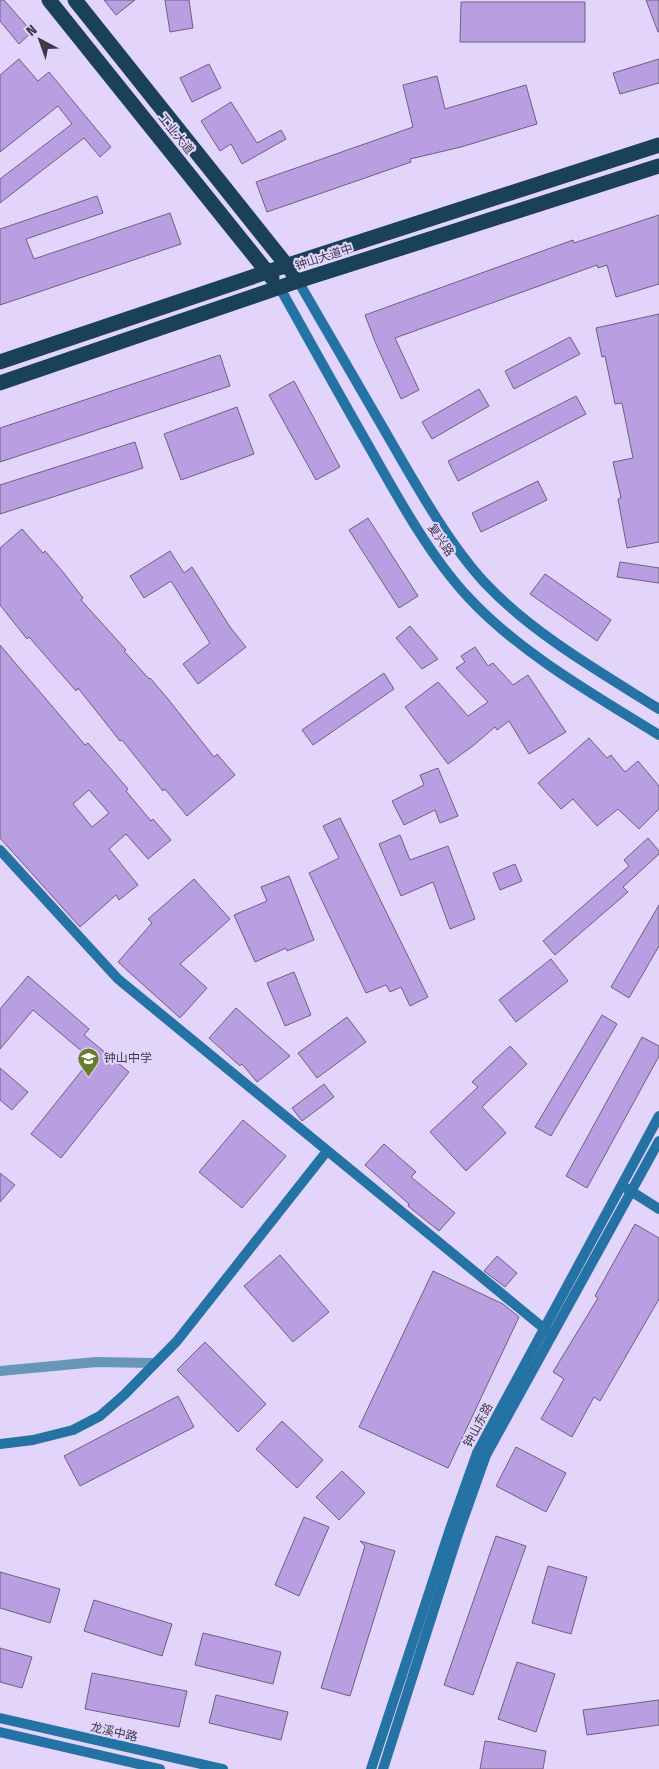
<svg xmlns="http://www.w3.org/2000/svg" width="659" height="1769" font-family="'Fira Sans Condensed','Noto Sans SC',sans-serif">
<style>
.building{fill:#b99fe2;stroke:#6c6081;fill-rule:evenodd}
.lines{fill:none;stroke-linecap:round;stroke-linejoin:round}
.street{stroke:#6896b8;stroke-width:10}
.secondary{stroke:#2572a4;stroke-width:10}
.highway{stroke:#1a405a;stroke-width:15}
.labels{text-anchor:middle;stroke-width:4;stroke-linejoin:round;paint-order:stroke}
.street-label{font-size:12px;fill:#3e3948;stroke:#e2d4fb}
.poi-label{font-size:12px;fill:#3e3948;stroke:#e2d4fb;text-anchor:start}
</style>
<rect width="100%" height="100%" fill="#e2d4fb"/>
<g class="building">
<polygon points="0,0 4,0 32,32 19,44 0,21"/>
<polygon points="104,0 135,0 116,15"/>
<polygon points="165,0 189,0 193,28 170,32"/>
<polygon points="646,0 659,0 659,32 658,32"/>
<polygon points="461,2 585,2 585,42 460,42"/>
<polygon points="19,59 38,81 49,72 111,147 100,157 84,138 0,203 0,179 72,124 58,106 0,152 0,75"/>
<polygon points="659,59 659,83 620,94 613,73"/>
<polygon points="209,64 221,88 192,102 180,78"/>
<polygon points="437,76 445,109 526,85 537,124 461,147 410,159 411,162 267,212 256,182 413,127 403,85"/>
<polygon points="231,102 257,143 281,130 286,139 242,164 231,144 220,151 201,121"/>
<polygon points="97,196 103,213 26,239 34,259 170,213 181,244 0,305 0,229"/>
<polygon points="659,215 659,284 616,297 607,265 598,268 597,265 395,338 419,390 401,399 376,344 365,315 573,240 574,243"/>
<polygon points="659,314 659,542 627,548 618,499 621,498 613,462 633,458 622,403 615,404 605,356 602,357 596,328"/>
<polygon points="570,337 580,354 514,389 505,371"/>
<polygon points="220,355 230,386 0,462 0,428"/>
<polygon points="294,381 340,467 316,480 269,395"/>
<polygon points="479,389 489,406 432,439 422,422"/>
<polygon points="576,396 586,414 458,481 448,461"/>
<polygon points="237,407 254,454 181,480 164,434"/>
<polygon points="135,442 143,468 0,514 0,485"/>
<polygon points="538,481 547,500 481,532 472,513"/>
<polygon points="368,518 418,596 399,608 349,530"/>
<polygon points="22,529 43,553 45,551 63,572 83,598 81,600 126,650 124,651 149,679 150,678 168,699 214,757 217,754 235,775 187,816 165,789 163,791 122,740 120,741 78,688 76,691 29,637 27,639 0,605 0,548"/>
<polygon points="170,551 184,573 192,567 230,627 246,647 198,684 183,664 210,643 171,581 144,598 130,576"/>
<polygon points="620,562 659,568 659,583 617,577"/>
<polygon points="545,574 611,620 597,641 530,594"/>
<polygon points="410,626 438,659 422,669 396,638"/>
<path d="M 0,645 L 85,745 L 88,743 L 110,768 L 128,789 L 126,791 L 151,821 L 153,819 L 171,840 L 148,859 L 126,834 L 109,849 L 138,885 L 119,900 L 116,895 L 80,927 L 0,838 ZM 89,790 L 109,813 L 92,827 L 73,804 Z"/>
<polygon points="475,647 488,666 493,663 513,685 528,675 566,732 529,754 509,721 497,730 495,727 474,745 448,764 405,707 438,682 468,716 488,702 456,668 465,662 461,656"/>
<polygon points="384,673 394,689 313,745 302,730"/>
<polygon points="589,738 607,758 611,755 625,772 638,761 659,786 659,809 639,829 618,809 597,826 573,799 561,809 538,783"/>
<polygon points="438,768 458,816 440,823 435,810 404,825 392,801 424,785 420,775"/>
<polygon points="340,818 428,997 410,1006 401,987 390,992 386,985 366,993 309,873 339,858 323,826"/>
<polygon points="400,835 410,860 448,846 475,919 450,929 433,882 401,896 379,844"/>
<polygon points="648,838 659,851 659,854 623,887 628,892 555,955 543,941 629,866 624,860"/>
<polygon points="515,864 522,881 500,890 493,873"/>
<polygon points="289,876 314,940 287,951 286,948 255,962 234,915 267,901 261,887"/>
<polygon points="194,879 230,919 180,964 207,988 180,1018 118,962 152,923 148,919"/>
<polygon points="659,905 659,946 629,998 611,987"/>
<polygon points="551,959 568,981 516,1022 499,1000"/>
<polygon points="294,972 311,1015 285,1026 267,983"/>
<polygon points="28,976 89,1029 84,1035 129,1072 61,1158 31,1134 91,1059 33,1010 0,1049 0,1009"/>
<polygon points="236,1008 290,1056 257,1082 242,1064 240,1066 209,1038"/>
<polygon points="602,1015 617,1024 551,1136 535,1127"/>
<polygon points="347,1017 366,1042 317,1078 298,1053"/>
<polygon points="642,1037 659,1046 659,1056 587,1188 566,1176"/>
<polygon points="510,1046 527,1064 482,1107 506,1133 466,1171 430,1132 478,1087 472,1082"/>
<polygon points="0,1068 28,1092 12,1110 0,1100"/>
<polygon points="324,1084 334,1097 302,1121 292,1108"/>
<polygon points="243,1120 286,1156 242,1208 199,1172"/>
<polygon points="384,1144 416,1172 411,1177 455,1213 439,1231 408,1206 409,1204 365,1165"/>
<polygon points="0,1173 15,1185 0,1202"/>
<polygon points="635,1224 659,1238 659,1299 600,1401 594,1397 572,1437 541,1419 564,1379 553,1372 598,1298 595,1296"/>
<polygon points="280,1255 329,1312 293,1342 244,1286"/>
<polygon points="497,1256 517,1273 505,1287 484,1271"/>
<polygon points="433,1271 503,1304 519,1317 448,1468 359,1427"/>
<polygon points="205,1342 266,1404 238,1432 177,1370"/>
<polygon points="178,1396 194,1427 80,1486 64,1456"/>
<polygon points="282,1421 323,1460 297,1488 256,1449"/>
<polygon points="516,1447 566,1473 546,1512 496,1486"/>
<polygon points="342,1471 365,1493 339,1520 316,1497"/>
<polygon points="304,1517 329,1527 299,1596 275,1585"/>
<polygon points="496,1536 526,1546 473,1695 444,1685"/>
<polygon points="360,1541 395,1551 350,1696 321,1688 365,1546"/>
<polygon points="548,1566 587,1577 571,1634 532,1623"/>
<polygon points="0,1572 60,1589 50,1623 0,1608"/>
<polygon points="94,1600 172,1624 162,1656 84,1631"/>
<polygon points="203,1633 281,1652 273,1684 195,1665"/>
<polygon points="0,1648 32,1657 22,1688 0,1682"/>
<polygon points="517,1662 555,1674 536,1732 498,1719"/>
<polygon points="92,1673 187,1691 179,1727 85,1709"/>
<polygon points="216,1695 288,1712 281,1740 209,1723"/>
<polygon points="659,1700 659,1725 587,1735 583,1710"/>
<polygon points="485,1741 546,1751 543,1769 480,1769"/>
</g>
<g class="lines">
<polyline class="street" points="0,1371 96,1362 155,1363"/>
<g class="secondary">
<path d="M 298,281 C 330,336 361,390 393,445 C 419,490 450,545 485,583 C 533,634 600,672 659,709"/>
<path d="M 280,288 C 310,342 340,396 371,450 C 398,498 431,558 469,598 C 520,653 596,696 659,735"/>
<polyline points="0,850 118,979 552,1335"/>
<polyline points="626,1188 659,1209"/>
<polyline points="0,1444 33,1440 73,1430 100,1416 124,1395 177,1341 327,1151"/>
<polyline points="0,1718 223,1769"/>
<polyline points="0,1732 160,1769"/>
<polyline points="371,1769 450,1529 477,1453 659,1116"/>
<polyline points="383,1769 458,1534 486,1455 659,1141"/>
</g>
<g class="highway">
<polyline points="49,0 272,278"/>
<polyline points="75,0 292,272"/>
<polyline points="0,362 288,265 659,145"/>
<polyline points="0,383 298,281 659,166"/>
</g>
</g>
<defs>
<symbol id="school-pin" viewBox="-11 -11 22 30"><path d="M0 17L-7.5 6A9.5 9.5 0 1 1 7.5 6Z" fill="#687c2c" stroke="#e2d4fb"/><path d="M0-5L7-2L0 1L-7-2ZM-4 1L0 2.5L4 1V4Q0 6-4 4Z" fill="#fff"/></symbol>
</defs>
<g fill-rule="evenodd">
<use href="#school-pin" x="76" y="1046" width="25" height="34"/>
</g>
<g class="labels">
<g class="street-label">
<text transform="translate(176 134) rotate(51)" y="4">工业大道</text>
<text transform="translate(324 257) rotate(-18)" y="4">钟山大道中</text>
<text transform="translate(441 540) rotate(56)" y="4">复兴路</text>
<text transform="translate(478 1425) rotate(-62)" y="4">钟山东路</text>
<text transform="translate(114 1732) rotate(13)" y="4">龙溪中路</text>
</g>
<g class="poi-label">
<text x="104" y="1062">钟山中学</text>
</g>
</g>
<g transform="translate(40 40) rotate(319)" stroke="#e2d4fb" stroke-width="4" paint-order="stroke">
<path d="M0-4L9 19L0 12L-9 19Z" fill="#3e3948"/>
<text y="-8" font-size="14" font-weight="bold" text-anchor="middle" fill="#3e3948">N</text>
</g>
</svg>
